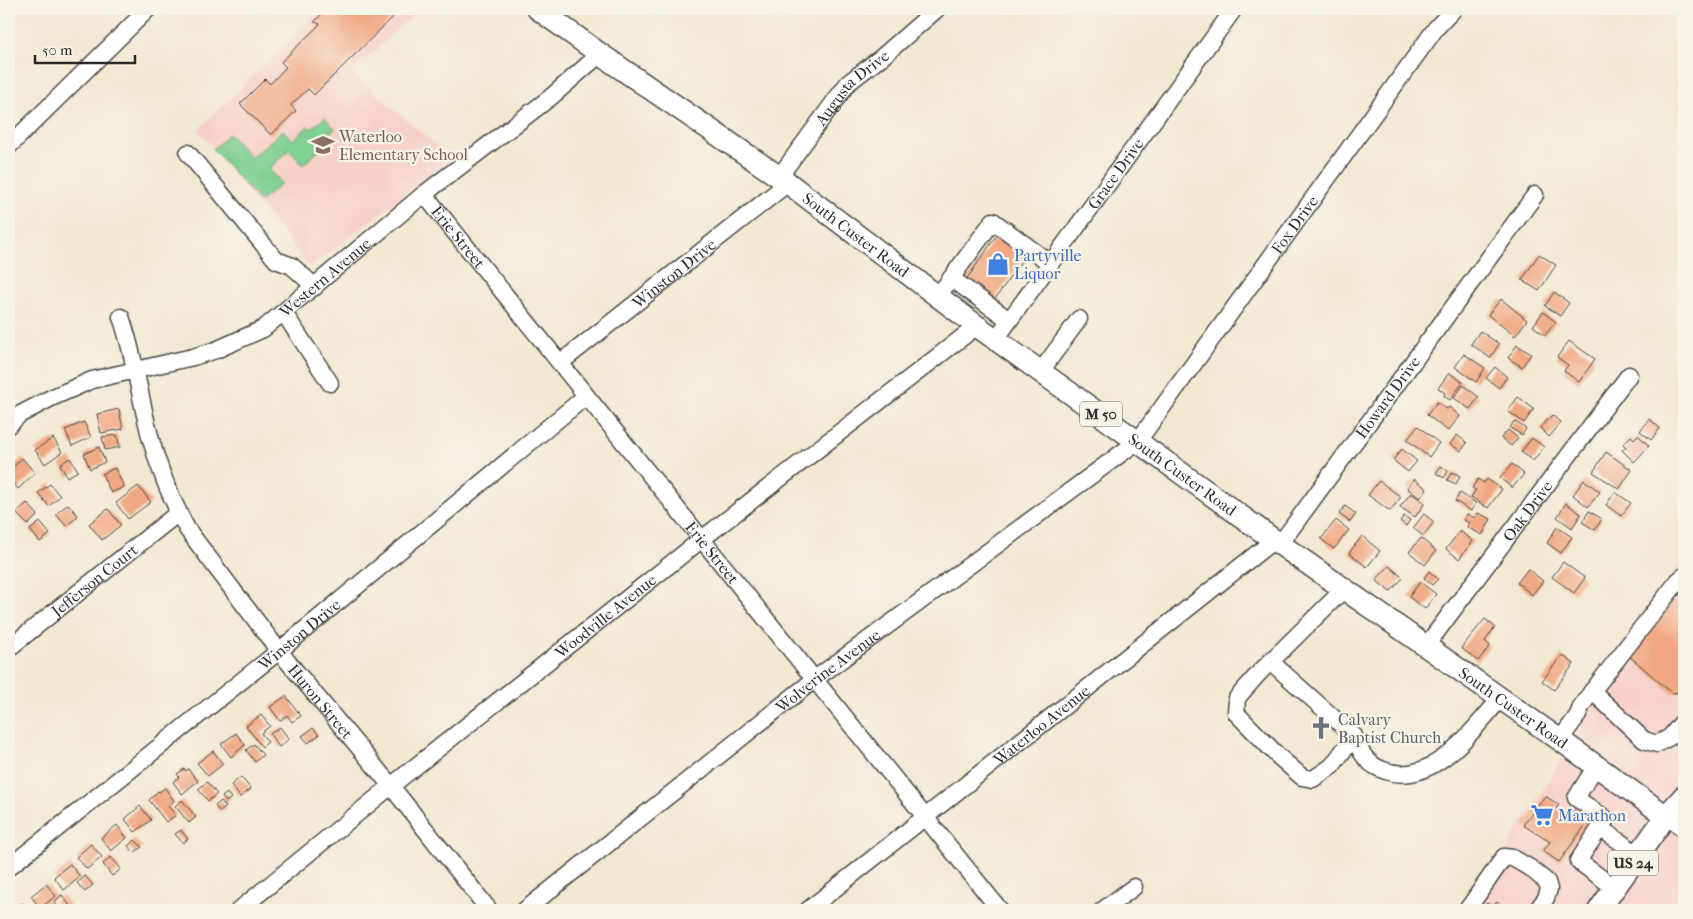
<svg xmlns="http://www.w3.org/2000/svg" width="1693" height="919" font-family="'IM FELL French Canon',serif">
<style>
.built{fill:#f7d1c9}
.green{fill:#7ecf90;stroke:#547d5e}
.building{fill:#f1a882}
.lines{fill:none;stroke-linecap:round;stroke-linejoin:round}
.minor-casing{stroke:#494744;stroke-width:19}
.major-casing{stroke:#494744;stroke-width:24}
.minor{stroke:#fff;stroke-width:16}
.major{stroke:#fff;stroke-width:21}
.labels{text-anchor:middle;stroke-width:4.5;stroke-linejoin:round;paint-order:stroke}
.shield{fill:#f7f3e8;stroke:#686764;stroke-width:1}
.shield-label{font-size:15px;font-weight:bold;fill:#2b2b2b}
.street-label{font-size:16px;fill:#2b2b2b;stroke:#f7f3e8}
.education-label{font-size:16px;fill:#785e54;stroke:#f7f3e8;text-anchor:start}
.shop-label{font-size:16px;fill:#366cbe;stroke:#f7f3e8;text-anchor:start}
.worship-label{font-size:16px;fill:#5b616d;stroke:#f7f3e8;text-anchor:start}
</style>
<rect width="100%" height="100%" fill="#f7f3e8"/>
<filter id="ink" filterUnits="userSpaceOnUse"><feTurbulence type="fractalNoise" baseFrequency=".02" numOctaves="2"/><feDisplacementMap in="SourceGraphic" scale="10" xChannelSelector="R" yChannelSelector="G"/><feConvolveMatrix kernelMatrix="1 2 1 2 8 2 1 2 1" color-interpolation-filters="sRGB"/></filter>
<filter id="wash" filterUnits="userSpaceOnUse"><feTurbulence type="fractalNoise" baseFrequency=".0096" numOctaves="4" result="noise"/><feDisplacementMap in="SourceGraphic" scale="20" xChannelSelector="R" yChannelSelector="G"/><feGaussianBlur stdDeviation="1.12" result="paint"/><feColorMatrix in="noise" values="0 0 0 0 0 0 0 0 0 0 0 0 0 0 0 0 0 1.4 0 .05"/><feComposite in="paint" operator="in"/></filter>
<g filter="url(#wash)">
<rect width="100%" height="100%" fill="#f3e8d2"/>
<g class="built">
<polygon points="320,9 419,9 352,73 452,159 310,267 198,130"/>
<polygon points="1684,558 1684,910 1472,910 1521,824 1582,728 1575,705"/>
</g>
<polygon class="green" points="325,117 335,129 322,140 326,144 303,165 289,150 269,169 282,183 260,202 213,149 229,134 251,158 283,130 293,140 308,126 311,129"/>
<g id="blocks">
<g class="building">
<polygon points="327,9 401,9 314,95 308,89 291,105 296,111 271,135 240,104 265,79 270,84 286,67 281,62 320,24 314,22"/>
<polygon points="1001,229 1030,249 995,299 966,280"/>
<polygon points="1539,254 1556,265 1539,291 1522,280"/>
<polygon points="1554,292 1569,303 1560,316 1545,306"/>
<polygon points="1501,299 1527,320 1515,336 1488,315"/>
<polygon points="1543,312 1556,322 1545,335 1533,326"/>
<polygon points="1480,331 1499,344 1490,358 1471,344"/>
<polygon points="1569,341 1595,359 1579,382 1564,371 1568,365 1557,357"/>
<polygon points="1517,345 1531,354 1522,367 1508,358"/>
<polygon points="1464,354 1485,368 1476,382 1455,367"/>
<polygon points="1495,367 1507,377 1499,388 1486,378"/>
<polygon points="1449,373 1463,382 1450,400 1444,396 1445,393 1438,388"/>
<polygon points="1463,385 1479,397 1470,409 1454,398"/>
<polygon points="1518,397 1534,409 1524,423 1508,411"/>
<polygon points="1437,402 1447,409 1449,407 1460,416 1448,431 1427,415"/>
<polygon points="119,409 123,429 101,433 97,414"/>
<polygon points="1552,415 1561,423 1549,437 1540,428"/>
<polygon points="1649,419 1660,428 1651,440 1640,431"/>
<polygon points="1514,421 1526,429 1522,435 1510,428"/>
<polygon points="84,422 91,437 72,446 65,430"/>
<polygon points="1418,426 1439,443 1429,457 1407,440"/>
<polygon points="1508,430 1518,438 1511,446 1501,438"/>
<polygon points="117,435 120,447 105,450 102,437"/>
<polygon points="1457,435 1467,443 1461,451 1450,444"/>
<polygon points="1638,435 1649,446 1634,462 1622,450 1626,447 1623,444 1631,436 1634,439"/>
<polygon points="53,438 62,452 45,464 35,450"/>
<polygon points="1532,438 1544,447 1533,461 1521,452"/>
<polygon points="99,447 105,462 90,469 84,454"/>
<polygon points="1402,449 1417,461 1408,472 1393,460"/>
<polygon points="1606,452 1632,470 1619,489 1593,472"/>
<polygon points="22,458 35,473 18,489 9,478 9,471"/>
<polygon points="70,458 78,471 67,477 60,464"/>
<polygon points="1512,464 1524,474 1512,488 1500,478"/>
<polygon points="1441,466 1448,471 1444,478 1436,473"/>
<polygon points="115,468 124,487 111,493 102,474"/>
<polygon points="1452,472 1460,476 1456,484 1447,480"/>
<polygon points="1414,479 1427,489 1420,498 1407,488"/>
<polygon points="1478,479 1484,483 1487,479 1502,489 1488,508 1471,497 1476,490 1472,488"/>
<polygon points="1584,480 1600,492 1588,507 1573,495"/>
<polygon points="1379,481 1401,497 1390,511 1368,495"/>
<polygon points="50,484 60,496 49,506 38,493"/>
<polygon points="138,486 151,502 128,519 116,503"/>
<polygon points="1615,492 1631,503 1621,516 1606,505"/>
<polygon points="1411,493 1425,503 1415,517 1400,507"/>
<polygon points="1460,493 1476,503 1471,511 1455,501"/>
<polygon points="9,496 14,501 9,506"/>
<polygon points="27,503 38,515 28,525 16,513"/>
<polygon points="1566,503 1581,514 1572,528 1557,517"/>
<polygon points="68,504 78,516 66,526 56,514"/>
<polygon points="1345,506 1356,514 1350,522 1339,514"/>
<polygon points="108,509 121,525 102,540 89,524"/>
<polygon points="1589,511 1602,519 1595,530 1582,522"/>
<polygon points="1478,513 1491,519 1482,535 1467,527 1469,523 1464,520 1467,514 1475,518"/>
<polygon points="1424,514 1434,522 1423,536 1413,528"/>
<polygon points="1404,516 1410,520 1406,526 1400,521"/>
<polygon points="1336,520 1349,530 1334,549 1321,539"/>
<polygon points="40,522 50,534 40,542 30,530"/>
<polygon points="1557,527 1572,537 1561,553 1547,543"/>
<polygon points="1460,531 1473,541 1459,559 1446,549"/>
<polygon points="1362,536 1380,551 1367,567 1349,553"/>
<polygon points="1421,538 1436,551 1425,565 1409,552"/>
<polygon points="1563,562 1585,578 1574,593 1552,577"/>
<polygon points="1389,566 1403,578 1390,592 1376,580"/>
<polygon points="1528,569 1543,581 1532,595 1517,583"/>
<polygon points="1429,571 1438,579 1432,585 1424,578"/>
<polygon points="1420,582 1436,594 1425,609 1409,597"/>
<polygon points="1684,589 1684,692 1672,693 1627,654"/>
<polygon points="1485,619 1495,627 1485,641 1490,646 1478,661 1461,648"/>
<polygon points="1562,655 1574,664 1554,690 1542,681"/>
<polygon points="286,696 301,716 292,722 287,715 280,721 270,707"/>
<polygon points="261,715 270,726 261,733 268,742 262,747 246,726"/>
<polygon points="280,727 289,739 279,747 270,734"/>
<polygon points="313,728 319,735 308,743 302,736"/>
<polygon points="236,733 245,745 231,757 221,744"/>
<polygon points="254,744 263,755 255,762 246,750"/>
<polygon points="213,751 223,764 208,776 197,763"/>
<polygon points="184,769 186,771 188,769 198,781 182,794 173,782 179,777 177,774"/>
<polygon points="241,777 251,789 240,797 231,785"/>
<polygon points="207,782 217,794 208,801 198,789"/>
<polygon points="165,788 174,801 168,806 176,815 166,822 149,800 158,791 159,792"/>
<polygon points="227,793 231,798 226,802 222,797"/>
<polygon points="1545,796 1559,805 1556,808 1568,817 1579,802 1594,813 1559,862 1543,851 1550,842 1523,825"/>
<polygon points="182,800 196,817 189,823 175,806"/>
<polygon points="221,801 226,807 220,812 215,806"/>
<polygon points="140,806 151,820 135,832 125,819"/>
<polygon points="117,825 127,838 111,851 101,838"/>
<polygon points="181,830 188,839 183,843 175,834"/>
<polygon points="135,840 142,847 134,853 128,846"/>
<polygon points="91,844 102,857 87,869 76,857"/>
<polygon points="111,857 121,869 112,876 103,864"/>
<polygon points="70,864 80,877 64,890 54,877"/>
<polygon points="85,876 93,885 85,892 77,883"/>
<polygon points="46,884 56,896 40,908 31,896"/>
<polygon points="62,895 71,907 67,910 61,910 54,902"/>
<polygon points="1497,902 1509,910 1482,910 1487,903 1493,907"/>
<polygon points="22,903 28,910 9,910 15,905 17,907"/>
</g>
</g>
</g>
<g filter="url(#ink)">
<use href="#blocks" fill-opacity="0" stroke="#494744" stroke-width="1"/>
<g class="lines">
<defs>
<g id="minor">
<polyline points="9,146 148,9"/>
<polyline points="188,153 276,260 292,266 315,287"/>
<path id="s1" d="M 779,177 L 848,83 L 883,56 L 937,9"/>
<path id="s2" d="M 424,194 L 1000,910"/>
<polyline points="951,278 1009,320"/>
<polyline points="938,296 993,221 1050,263"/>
<polyline points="284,313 330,383"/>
<path id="s3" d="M 121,317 C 132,348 137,379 144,411 C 152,451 168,493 187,529 L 279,651 L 391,786 L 489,910"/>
<path id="s4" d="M 996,339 L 1234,9"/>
<path id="s5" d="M 560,363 L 788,183"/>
<polyline points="1041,371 1079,319"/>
<path id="s6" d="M 9,425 L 19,415 L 51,398 L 92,380 L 193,357 L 216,350 L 263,329 L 424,194 L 551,97 L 600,54"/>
<path id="s7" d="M 1280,544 L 1535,195"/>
<path d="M 1344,589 L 1259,673 L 1237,698 L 1236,713 L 1278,756 L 1302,777 L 1313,779 L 1332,766 L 1354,736 C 1359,751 1368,765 1383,770 C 1432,789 1472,730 1501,698"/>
<path id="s8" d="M 1426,646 L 1629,375"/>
<path id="s9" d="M 9,648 L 178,513"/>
<polyline points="1271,662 1354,736"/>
<polyline points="1592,691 1644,740 1657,744 1670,737 1684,720"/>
<polyline points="1560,740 1578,715 1581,707 1587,698 1678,581 1684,576"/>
<polyline points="1596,766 1576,798 1606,819 1578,861 1615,888"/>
<polyline points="1666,816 1684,829"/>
<polyline points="1600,828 1639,855"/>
<path id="s10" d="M 9,867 L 279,651 L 586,396"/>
<path id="s11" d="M 239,910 L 391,786 L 702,539 L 977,326"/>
<path id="s12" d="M 525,910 L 815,679 L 1138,441 L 1436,28 L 1453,10"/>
<path id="s13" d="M 808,910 L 1274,540"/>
<polyline points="1103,910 1134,887"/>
<polyline points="1467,910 1504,857 1513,858 1530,868 1547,882 1549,889 1546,898 1537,910"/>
</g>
<g id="major">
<path id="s14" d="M 538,9 L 600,54 L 788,183 L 977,326 L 1274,540 L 1560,740 L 1666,816"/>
<polyline points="1599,910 1666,816 1684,796"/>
</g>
</defs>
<use href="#minor" class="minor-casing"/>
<use href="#major" class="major-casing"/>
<use href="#minor" class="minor"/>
<use href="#major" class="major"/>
</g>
</g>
<defs>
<symbol id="school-bare" viewBox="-9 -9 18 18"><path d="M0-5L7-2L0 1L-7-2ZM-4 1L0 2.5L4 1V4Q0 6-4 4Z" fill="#8d6e63" stroke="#f7f3e8" stroke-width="2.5" paint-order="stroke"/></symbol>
<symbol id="shop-bare" viewBox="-9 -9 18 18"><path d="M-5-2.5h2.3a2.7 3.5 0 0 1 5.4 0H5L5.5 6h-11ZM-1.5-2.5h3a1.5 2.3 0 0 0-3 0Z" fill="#3f7fe0" stroke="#f7f3e8" stroke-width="2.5" paint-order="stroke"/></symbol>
<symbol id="church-bare" viewBox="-9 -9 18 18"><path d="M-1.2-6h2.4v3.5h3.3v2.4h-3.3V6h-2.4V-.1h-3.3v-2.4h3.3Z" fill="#6b7280" stroke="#f7f3e8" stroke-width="2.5" paint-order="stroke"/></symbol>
<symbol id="supermarket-bare" viewBox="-9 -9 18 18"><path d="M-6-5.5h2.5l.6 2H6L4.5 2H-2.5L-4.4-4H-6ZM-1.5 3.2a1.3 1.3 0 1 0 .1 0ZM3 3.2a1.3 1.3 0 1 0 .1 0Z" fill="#3f7fe0" stroke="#f7f3e8" stroke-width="2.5" paint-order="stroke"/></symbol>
</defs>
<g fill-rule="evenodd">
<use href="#school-bare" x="307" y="129" width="32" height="32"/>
<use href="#shop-bare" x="982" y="248" width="32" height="32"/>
<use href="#church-bare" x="1305" y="712" width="32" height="32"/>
<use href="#supermarket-bare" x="1526" y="799" width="32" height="32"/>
</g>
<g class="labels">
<g class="shield">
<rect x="1080" y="401.5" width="42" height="25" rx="4"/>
<rect x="1608" y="850.5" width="50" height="25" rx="4"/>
</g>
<g class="shield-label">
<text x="1101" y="419">M 50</text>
<text x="1633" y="868">US 24</text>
</g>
<g class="street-label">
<text dy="6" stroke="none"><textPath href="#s1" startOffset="116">Augusta Drive</textPath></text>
<text dy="6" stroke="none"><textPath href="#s4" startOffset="204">Grace Drive</textPath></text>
<text dy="6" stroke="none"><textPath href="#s12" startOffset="1039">Fox Drive</textPath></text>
<text dy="6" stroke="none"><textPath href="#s14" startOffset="390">South Custer Road</textPath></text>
<text dy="6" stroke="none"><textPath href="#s2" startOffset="55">Erie Street</textPath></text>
<text dy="6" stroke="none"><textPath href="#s5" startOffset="145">Winston Drive</textPath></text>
<text dy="6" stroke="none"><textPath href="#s6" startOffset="355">Western Avenue</textPath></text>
<text dy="6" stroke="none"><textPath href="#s7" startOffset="182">Howard Drive</textPath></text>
<text dy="6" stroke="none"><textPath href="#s14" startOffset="795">South Custer Road</textPath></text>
<text dy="6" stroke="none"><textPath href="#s8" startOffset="169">Oak Drive</textPath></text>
<text dy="6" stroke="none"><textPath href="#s2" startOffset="460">Erie Street</textPath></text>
<text dy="6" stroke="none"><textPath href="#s9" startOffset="109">Jefferson Court</textPath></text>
<text dy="6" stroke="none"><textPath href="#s11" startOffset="470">Woodville Avenue</textPath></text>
<text dy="6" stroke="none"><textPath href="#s10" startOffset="372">Winston Drive</textPath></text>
<text dy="6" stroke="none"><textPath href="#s12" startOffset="386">Wolverine Avenue</textPath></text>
<text dy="6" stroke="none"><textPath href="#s3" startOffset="441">Huron Street</textPath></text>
<text dy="6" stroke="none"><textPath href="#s14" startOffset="1200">South Custer Road</textPath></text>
<text dy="6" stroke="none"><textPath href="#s13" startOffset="298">Waterloo Avenue</textPath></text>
</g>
<g class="education-label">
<text x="339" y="142">Waterloo<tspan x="339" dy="18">Elementary School</tspan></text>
</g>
<g class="shop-label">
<text x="1014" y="261">Partyville<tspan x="1014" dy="18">Liquor</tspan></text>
<text x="1558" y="821">Marathon</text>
</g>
<g class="worship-label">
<text x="1338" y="725">Calvary<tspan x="1338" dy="18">Baptist Church</tspan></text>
</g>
</g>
<rect width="1693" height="919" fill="none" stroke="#f7f3e8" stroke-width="30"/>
<path d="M35 55v8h100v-8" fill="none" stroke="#2b2b2b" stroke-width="2.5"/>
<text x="42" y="55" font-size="15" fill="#2b2b2b" stroke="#f7f3e8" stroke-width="4" paint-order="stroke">50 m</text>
</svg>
